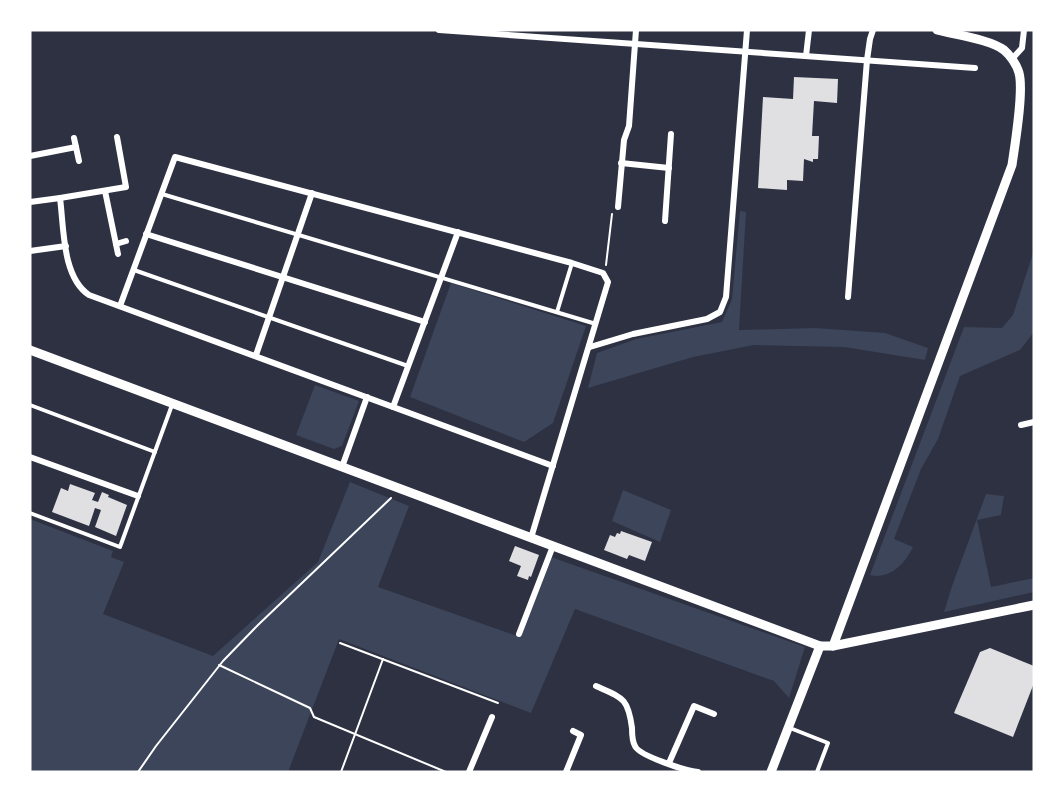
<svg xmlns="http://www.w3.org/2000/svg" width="1064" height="802" font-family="'Archivo Narrow',sans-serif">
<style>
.green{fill:#3c4559}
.building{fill:#e0e0e3}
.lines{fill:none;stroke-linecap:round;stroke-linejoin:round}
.path{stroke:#fff;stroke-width:2}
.service{stroke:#fff;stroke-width:4}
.minor{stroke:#fff;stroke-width:6}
.tertiary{stroke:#fff;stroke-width:9}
</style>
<rect width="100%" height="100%" fill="#2d3142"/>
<g class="green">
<polygon points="740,211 746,212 739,330 815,328 885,333 928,348 925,360 844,347 754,345 693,357 588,388 597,353 636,339 722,322 732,299"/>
<path d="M 1034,250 L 1034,332 L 1020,350 L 960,376 L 938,439 L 921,469 L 894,539 L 913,547 C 905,564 889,580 870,575 L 964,327 L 1002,328 L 1013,315 Z"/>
<polygon points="451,283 586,326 553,423 524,442 410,397"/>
<polygon points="315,385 359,401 342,446 334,449 296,435"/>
<polygon points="350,482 409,506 378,587 520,637 551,557 805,647 789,698 774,681 575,609 531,713 339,639 288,772 30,772 30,519 113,551 111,557 124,562 103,614 213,656 318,562"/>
<polygon points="623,490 671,510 660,542 612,521"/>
<polygon points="986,494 1004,496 1001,515 977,520 991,587 1034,578 1034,592 944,612 952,586"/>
</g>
<g class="building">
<polygon points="794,77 838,79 837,103 814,101 812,136 819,136 818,159 813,159 813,162 804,159 803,181 787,180 787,190 758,188 763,97 793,99"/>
<polygon points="70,484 95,493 92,500 98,502 102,492 109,495 108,497 127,505 116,536 95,527 101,510 95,508 89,526 52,512 61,488 68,491"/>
<polygon points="621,531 652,542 645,561 629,555 627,559 604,550 610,535 615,537 617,533 620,534"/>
<polygon points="515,546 539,555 531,577 529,576 528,580 517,576 521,566 509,561"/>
<polygon points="990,648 1034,666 1034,683 1013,737 954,713 980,652"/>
</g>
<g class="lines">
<g class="path">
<polyline points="606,265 612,214"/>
<polyline points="340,643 498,703"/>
<polyline points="219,665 310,708 314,717 446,772"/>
<polyline points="138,772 156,746 223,661 258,625 391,498"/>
<polyline points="341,772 383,659"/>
</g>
<g class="service">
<polyline points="162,194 596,324"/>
<polyline points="134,270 408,366"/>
<polyline points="557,312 572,263"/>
<polyline points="30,405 155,452"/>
<polyline points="30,513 120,547 172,405"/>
<polyline points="790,728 828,743 817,772"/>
</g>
<g class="minor">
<polyline points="439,30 975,68"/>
<polyline points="806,56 809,30"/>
<polyline points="1012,59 1022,48 1024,30"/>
<polyline points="74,138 79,161"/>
<polyline points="30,156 76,147"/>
<polyline points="621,163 669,168"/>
<polyline points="105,191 118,254"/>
<polyline points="60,198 126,187 117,137"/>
<path d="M 30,202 L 60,198 C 64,228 62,277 89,295 L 553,466"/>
<polyline points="618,207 624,140 629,126 636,30"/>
<polyline points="665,221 671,134"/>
<polyline points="146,234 425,322"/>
<polyline points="116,244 126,241"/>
<polyline points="30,251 66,246"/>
<polyline points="848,297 867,60 870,39 873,30"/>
<polyline points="120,306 175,157 572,263 603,273 608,282 531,538"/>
<polyline points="590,347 633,334 707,319 720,312 726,297 747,30"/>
<polyline points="256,355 312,193"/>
<polyline points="393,407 458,232"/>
<polyline points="1021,425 1034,422"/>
<polyline points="30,457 138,496"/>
<polyline points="342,467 367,397"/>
<polyline points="519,634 553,546"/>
<path d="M 596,686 C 623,698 628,698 632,728 C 632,734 632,741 635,746 C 639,756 687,771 698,772"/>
<polyline points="669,763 694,706 714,714"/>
<polyline points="469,772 492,717"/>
<polyline points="566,772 581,735 573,731"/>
</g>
<g class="tertiary">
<polyline points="30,350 820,646 833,646 1034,605"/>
<path d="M 833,646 L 1012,165 C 1015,144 1024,91 1019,73 C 1017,65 1010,55 1004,50 C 989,39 955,35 937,30"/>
<polyline points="771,772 820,646"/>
</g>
</g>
<rect width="1064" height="802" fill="none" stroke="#ffffff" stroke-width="63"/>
</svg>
